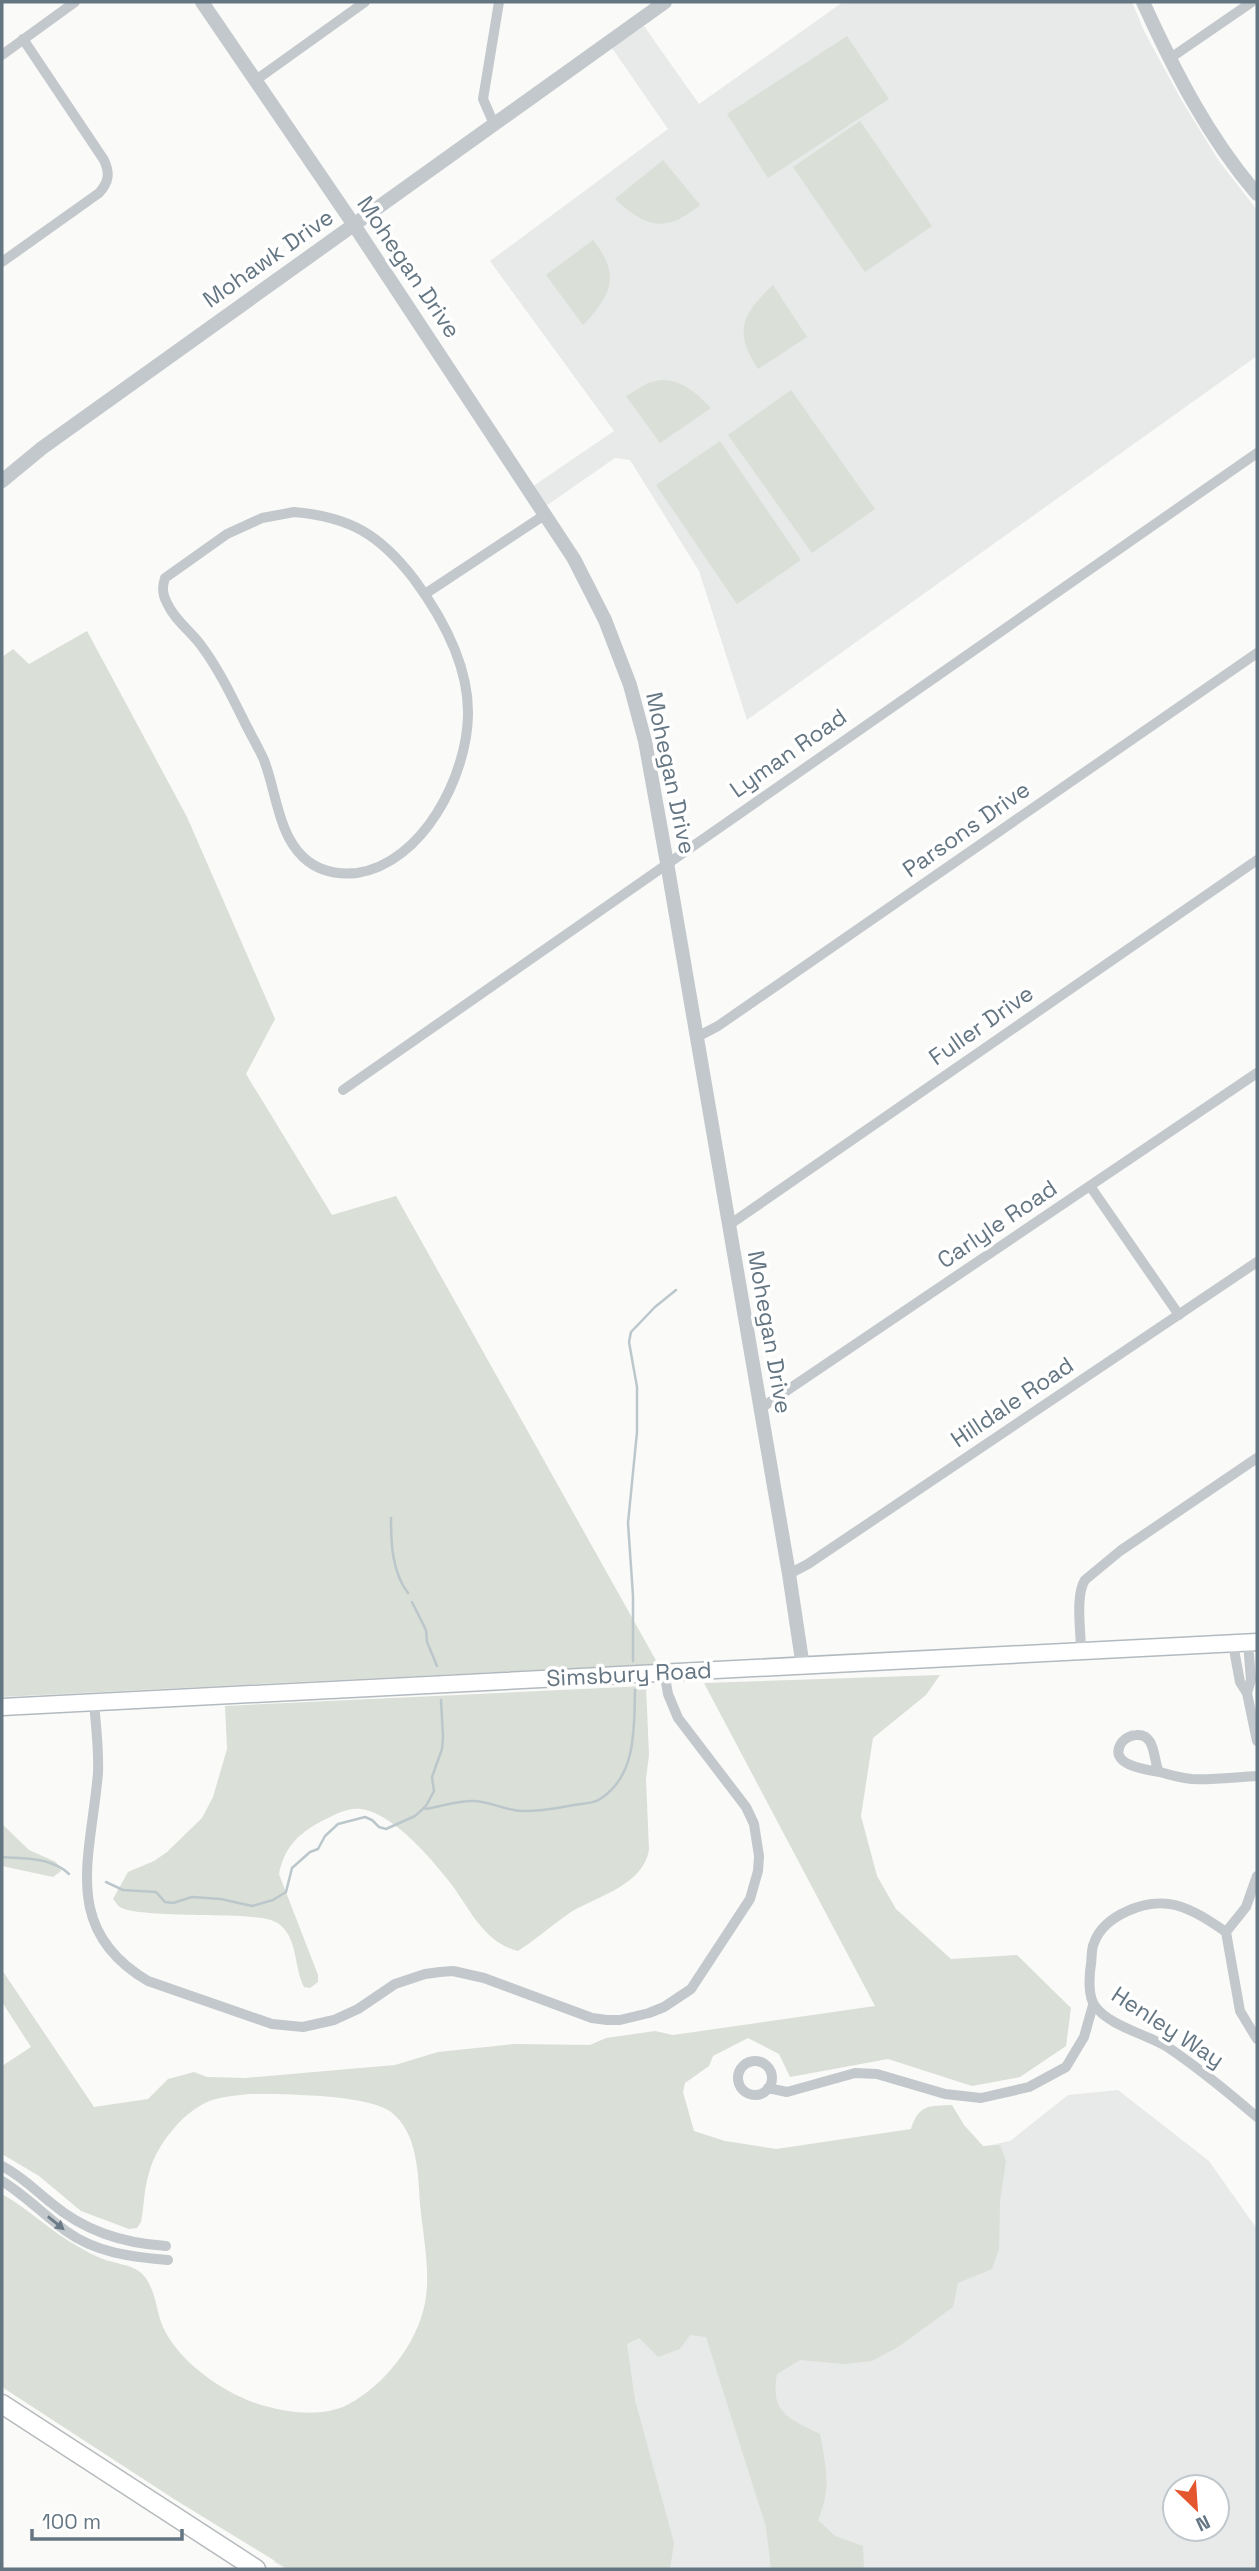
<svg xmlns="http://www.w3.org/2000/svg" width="1259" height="2571" font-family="'Space Grotesk',sans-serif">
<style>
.built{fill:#e8e9e9;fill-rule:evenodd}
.green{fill:#dadfd7}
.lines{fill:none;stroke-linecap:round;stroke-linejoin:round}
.stream{stroke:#bbc7cb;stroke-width:2.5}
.secondary-casing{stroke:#b3babf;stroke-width:19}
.primary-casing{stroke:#b5babe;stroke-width:21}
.minor{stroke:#c3c8cc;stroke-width:10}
.tertiary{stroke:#c3c8cc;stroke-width:14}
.secondary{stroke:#fff;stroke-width:16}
.primary{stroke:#fff;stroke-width:18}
.oneway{fill:#6a7a87}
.labels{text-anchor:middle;stroke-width:7;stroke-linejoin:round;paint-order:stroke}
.street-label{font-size:23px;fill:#657683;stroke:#fff}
</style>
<rect width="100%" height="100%" fill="#fafaf8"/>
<g class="built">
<polygon points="843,2 1132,2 1145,33 1182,101 1219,161 1257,210 1257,356 747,720 699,571 630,460 615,458 543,508 529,489 614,431 490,261 668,129 612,48 644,26 699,104"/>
<path d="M 1118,2090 L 1209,2161 L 1257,2229 L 1257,2569 L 286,2569 L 274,2562 L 492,2214 L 797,2186 L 1010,2141 L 1068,2095 ZM 1175,2487 L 1217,2487 L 1217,2529 L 1175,2529 Z"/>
</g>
<g class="green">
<polygon points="847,36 889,99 768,178 727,114"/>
<polygon points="860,121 932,226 865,272 793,167"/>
<path d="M 663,160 L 700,205 C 665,234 646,227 615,199 Z"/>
<path d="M 593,240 C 621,276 612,294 583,325 L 546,275 Z"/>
<path d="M 773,285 L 807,337 L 758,369 C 733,331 742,314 773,285 Z"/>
<path d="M 660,380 C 683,380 696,393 711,408 L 660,443 L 626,396 L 648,383 Z"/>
<polygon points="791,390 875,509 812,553 728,435"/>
<polygon points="720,441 801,560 737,604 656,485"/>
<polygon points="87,631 187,817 275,1019 246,1074 332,1215 396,1196 658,1664 2,1697 2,657 13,649 29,664"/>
<path d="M 940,1675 L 926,1695 L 873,1738 L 861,1816 L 877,1876 L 896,1909 L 951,1959 L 1017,1955 L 1071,2008 L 1066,2046 L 1020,2077 L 972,2086 L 888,2059 L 790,2077 L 779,2054 L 748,2038 L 713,2056 L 709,2066 L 685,2083 L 683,2092 L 694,2131 L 725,2141 L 776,2149 L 911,2129 C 919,2104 929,2106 952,2105 L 964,2125 L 983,2146 L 1000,2145 L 1006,2161 L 1000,2201 L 999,2249 L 992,2269 L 958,2283 L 953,2307 L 898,2347 L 872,2361 L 844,2364 L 800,2360 L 777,2374 C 770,2413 788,2418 820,2434 C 826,2468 832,2486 818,2520 L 835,2536 L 863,2546 L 864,2569 L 771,2569 L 766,2527 L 706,2337 L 690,2335 L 680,2349 L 658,2357 L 639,2338 L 627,2344 L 635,2400 L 674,2543 L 670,2569 L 288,2569 L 174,2499 L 2,2387 L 2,2194 C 29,2209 51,2232 79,2247 C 87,2252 95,2256 103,2259 C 114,2263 131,2265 140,2272 C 154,2283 156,2307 161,2322 C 175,2361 227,2396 265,2406 C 290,2413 323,2417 347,2405 C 384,2386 417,2344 425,2303 C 431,2272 423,2236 420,2204 C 418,2174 418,2133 391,2112 C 367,2094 281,2094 250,2094 C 237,2095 219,2097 207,2102 C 181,2114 156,2146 149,2173 C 144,2189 144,2206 141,2222 L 137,2228 L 129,2229 L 81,2211 L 39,2176 L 2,2154 L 2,2066 L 31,2047 L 2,2002 L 2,1970 L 94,2107 L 148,2099 L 168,2079 L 194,2072 L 207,2077 L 245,2078 L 395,2065 L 438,2052 L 514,2044 L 590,2045 L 606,2038 L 655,2031 L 673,2035 L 875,2006 L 704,1683 Z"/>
<path d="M 646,1686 L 649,1755 L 646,1779 L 649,1850 C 643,1885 598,1896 571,1912 C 553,1924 537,1939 518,1951 C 482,1942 469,1906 448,1880 C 429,1856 392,1813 361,1809 C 347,1807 332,1816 320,1822 C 298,1834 284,1848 279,1874 L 318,1975 L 318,1982 L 310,1988 L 304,1987 C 294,1968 298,1938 279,1924 C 272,1919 261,1918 253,1917 C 228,1914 134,1917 120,1907 C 117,1905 115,1901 113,1899 L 128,1872 L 154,1861 L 167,1852 L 202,1818 L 213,1797 L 227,1749 L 225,1706 Z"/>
<polygon points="2,1824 29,1850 56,1862 61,1871 53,1877 2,1866"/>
</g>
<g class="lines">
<g class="stream">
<path d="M 391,1518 C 391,1543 392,1572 408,1593"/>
<polyline points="412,1602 426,1630 427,1642 437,1666"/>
<polyline points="633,1661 633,1596 628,1523 637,1432 637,1387 629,1342 631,1332 655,1307 676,1290"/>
<path d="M 426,1809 C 442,1806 456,1801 473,1801 C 489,1801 504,1810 521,1811 C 539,1812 556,1808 574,1805 C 583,1803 593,1804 600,1799 C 637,1776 634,1727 635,1690"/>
<path d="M 2,1857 C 25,1859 51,1857 69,1874"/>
<polyline points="106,1882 123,1890 156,1892 165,1902 173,1903 192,1897 221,1899 252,1906 273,1900 286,1892 292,1868 310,1852 318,1849 325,1836 338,1824 365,1817 372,1820 379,1827 386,1829 415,1816 426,1806 434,1791 432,1777 442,1749 443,1737 441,1700"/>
</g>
<defs>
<polyline id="secondary" points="2,1707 1257,1642"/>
<polyline id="primary" points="2,2404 256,2569"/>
</defs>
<use href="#secondary" class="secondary-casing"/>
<use href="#primary" class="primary-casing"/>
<g class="minor">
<polyline points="2,55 75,2"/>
<polyline points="1169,59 1252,2"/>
<polyline points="256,80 365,2"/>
<polyline points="494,124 483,99 499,2"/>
<path d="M 2,262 L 99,193 C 109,182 110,173 104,160 L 23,39"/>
<path d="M 294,512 C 351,517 380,535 414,579 C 442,617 469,667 468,715 C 467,776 423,863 357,873 C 338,875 318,871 303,857 C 278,833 276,791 264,760 C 259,749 253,738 247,727 C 233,699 219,669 200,644 C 189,630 174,619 167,603 C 162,594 162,587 165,578 L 227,534 L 262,518 Z"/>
<polyline points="425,594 546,514"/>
<polyline points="697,1037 718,1026 1257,653"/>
<polyline points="343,1090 1257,453"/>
<polyline points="1090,1186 1179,1315"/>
<polyline points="729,1225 1257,860"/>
<polyline points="761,1408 1257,1073"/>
<polyline points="789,1574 808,1564 1257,1262"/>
<polyline points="1233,1644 1240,1682 1247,1693 1257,1741"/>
<path d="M 1081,1651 C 1081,1632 1075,1595 1085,1580 L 1120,1551 L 1257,1458"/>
<polyline points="1247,1693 1251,1680 1248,1643"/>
<path d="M 94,1703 C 96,1726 99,1750 98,1773 C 91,1857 60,1929 148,1981 L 272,2024 L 303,2027 L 334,2020 L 358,2009 L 395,1984 L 425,1974 L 440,1972 L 453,1971 L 484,1978 L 592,2018 L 607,2020 L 620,2020 L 649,2013 L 664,2007 L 691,1989 L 750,1899 L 758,1871 L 759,1856 L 754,1824 L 746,1807 L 678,1718 L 668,1694 L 664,1671"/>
<path d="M 1159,1772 C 1153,1760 1156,1733 1136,1735 C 1132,1735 1125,1738 1122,1742 C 1106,1765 1147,1770 1160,1772 C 1170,1775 1181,1778 1192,1779 C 1213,1780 1236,1777 1257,1776"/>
<polyline points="1226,1932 1246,1907 1257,1876"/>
<path d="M 1257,2039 L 1240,2011 L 1226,1932 C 1210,1921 1194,1910 1175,1905 C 1147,1898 1104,1915 1094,1943 C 1091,1949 1092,1958 1091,1964 C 1089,1976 1088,1997 1095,2006 C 1109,2026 1149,2035 1169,2048 C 1200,2069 1229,2093 1257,2117"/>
<circle cx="755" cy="2078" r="17"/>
<polyline points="768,2088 787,2092 855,2073 877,2074 945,2094 981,2098 1029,2087 1066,2067 1084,2037 1093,2005"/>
<path d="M 2,2166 C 21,2176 34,2189 50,2202 C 84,2231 122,2243 166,2246"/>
<path d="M 2,2181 C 25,2195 44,2215 66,2231 C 96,2253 132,2257 168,2260"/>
</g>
<g class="tertiary">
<polyline points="202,2 354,225 574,559 605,620 630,685 645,741 667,863 789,1574 803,1667"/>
<path d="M 1143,2 C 1174,70 1208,137 1257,194"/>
<polyline points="2,481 42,448 665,2"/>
</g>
<use href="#secondary" class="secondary"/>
<use href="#primary" class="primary"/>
</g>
<defs><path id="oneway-solid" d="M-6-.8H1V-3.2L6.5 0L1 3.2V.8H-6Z" transform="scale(1.75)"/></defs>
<use class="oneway" href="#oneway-solid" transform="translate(56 2223) rotate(39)"/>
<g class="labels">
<g class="street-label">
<text transform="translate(268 258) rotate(-35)" y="8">Mohawk Drive</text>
<text transform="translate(409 267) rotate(56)" y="8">Mohegan Drive</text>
<text transform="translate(788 753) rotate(-35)" y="8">Lyman Road</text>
<text transform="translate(671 773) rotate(78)" y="8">Mohegan Drive</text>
<text transform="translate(966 829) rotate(-35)" y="8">Parsons Drive</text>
<text transform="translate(981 1025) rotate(-35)" y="8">Fuller Drive</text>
<text transform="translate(997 1224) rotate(-34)" y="8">Carlyle Road</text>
<text transform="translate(770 1332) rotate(80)" y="8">Mohegan Drive</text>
<text transform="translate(1012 1402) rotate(-34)" y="8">Hilldale Road</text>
<text transform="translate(629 1674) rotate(-3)" y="8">Simsbury Road</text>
<text transform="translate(1168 2027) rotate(33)" y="8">Henley Way</text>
</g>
</g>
<rect width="1259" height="2571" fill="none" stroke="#657683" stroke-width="7"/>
<g transform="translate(1196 2508) rotate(155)"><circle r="33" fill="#ffffff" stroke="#c1c8cd" stroke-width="2"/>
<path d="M0-5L12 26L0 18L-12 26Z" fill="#e4572e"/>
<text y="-10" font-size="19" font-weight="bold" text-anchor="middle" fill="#657683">N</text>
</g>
<path d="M32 2529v10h150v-10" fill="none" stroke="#657683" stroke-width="3.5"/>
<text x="42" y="2529" font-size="21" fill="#657683" stroke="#ffffff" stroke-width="5" paint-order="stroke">100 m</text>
</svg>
